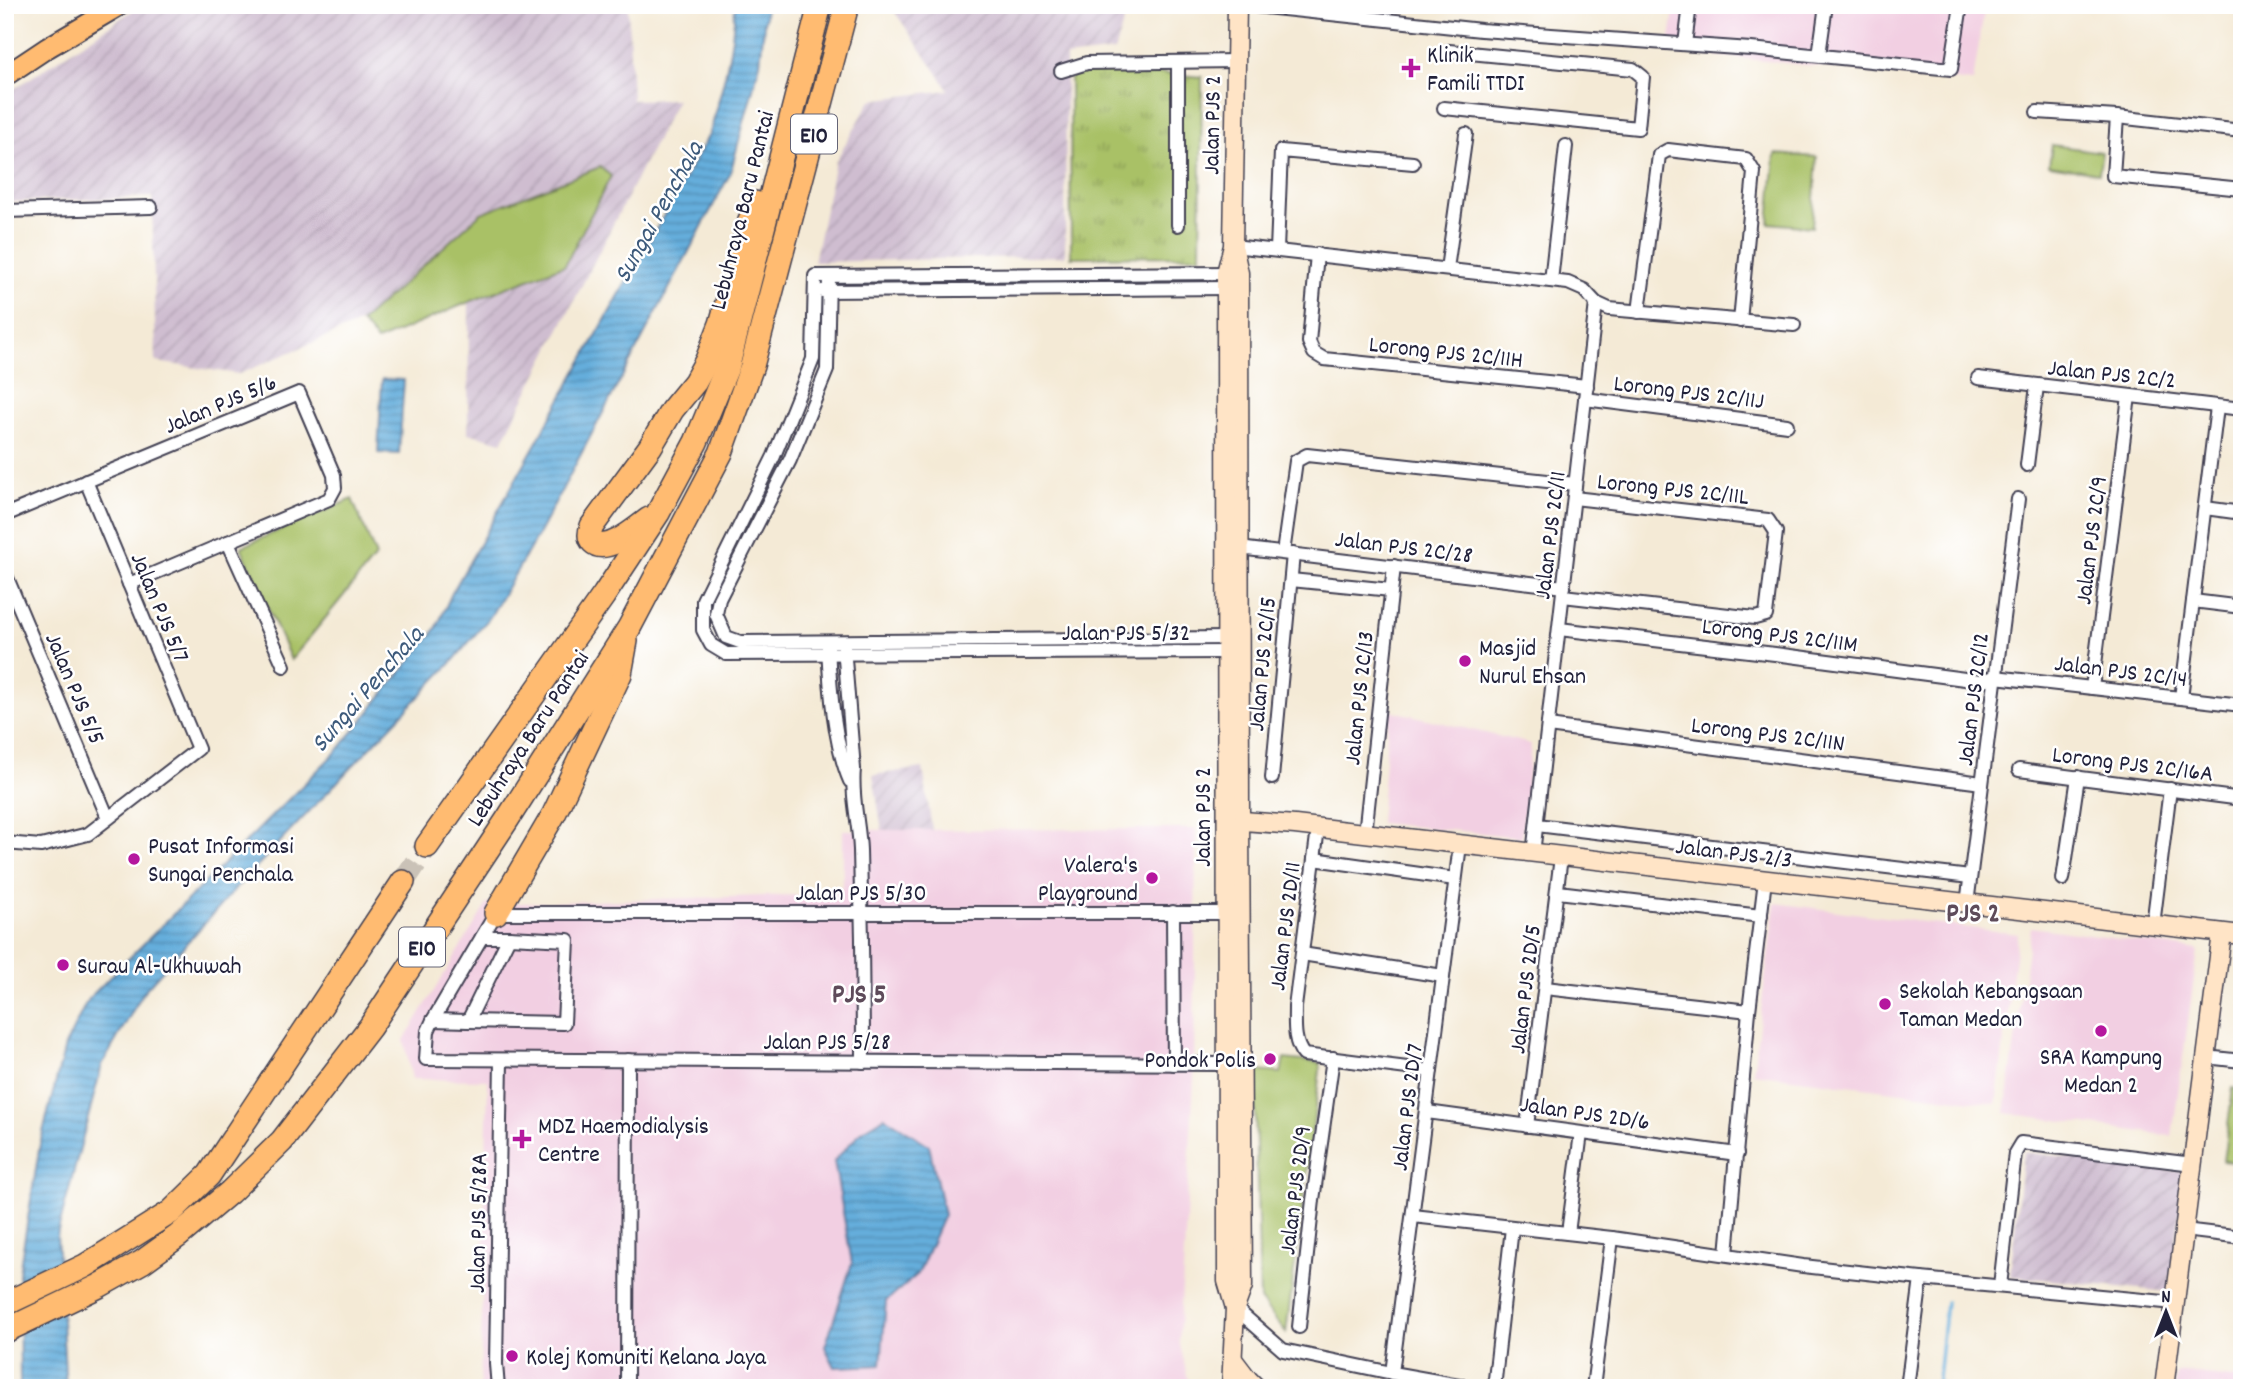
<svg xmlns="http://www.w3.org/2000/svg" width="2247" height="1393" font-family="Dekko,sans-serif">
<style>
.built{fill:#f2cfe2}
.industrial{fill:url(#industrial-furrows)}
.grass{fill:url(#grass-tufts);stroke:#667250;stroke-width:2}
.green{fill:#a9c166;stroke:#667250;stroke-width:2}
.water{fill:url(#water-rules);stroke:#44688c;stroke-width:2}
.lines{fill:none;stroke-linecap:round;stroke-linejoin:round}
.stream{stroke:#65aedc;stroke-width:3.5}
.highway-tunnel{stroke:#cac2b7;stroke-width:23;stroke-dasharray:23 11;stroke-linecap:butt}
.street-casing{stroke:#424052;stroke-width:16}
.secondary-casing{stroke:#424052;stroke-width:21}
.primary-casing{stroke:#424052;stroke-width:23}
.highway-casing{stroke:#424052;stroke-width:26}
.street{stroke:#fff;stroke-width:12}
.secondary{stroke:#ffe4c6;stroke-width:18}
.primary{stroke:#ffbb71;stroke-width:19}
.highway{stroke:#ffbb71;stroke-width:23}
.poi-dot{fill:#b5179e;stroke:#fff;stroke-width:2.5}
.labels{text-anchor:middle;stroke-width:5;stroke-linejoin:round;paint-order:stroke}
.shield{fill:#fff;stroke:#646476;stroke-width:2}
.shield-label{font-size:23px;font-weight:bold;fill:#22223b}
.poi-label{font-size:24px;fill:#22223b;stroke:#fff;text-anchor:start}
.street-label{font-size:24px;fill:#22223b;stroke:#fff}
.water-label{font-size:26px;font-style:italic;fill:#3d5a7b;stroke:#fff}
.quarter-label{font-size:28px;font-weight:bold;fill:#5e4b5a;stroke:#fff}
</style>
<defs>
<pattern id="industrial-furrows" width="10" height="10" patternUnits="userSpaceOnUse" patternTransform="scale(1.75)"><rect width="10" height="10" fill="#cfbdd0"/><path d="M-1 1l2-2M0 10L10 0M9 11l2-2" fill="none" stroke="#b1a2b4"/></pattern>
<pattern id="grass-tufts" width="24" height="20" patternUnits="userSpaceOnUse" patternTransform="scale(1.75)"><rect width="24" height="20" fill="#a9c166"/><path d="M3 7l-1-3M5 7V3M7 7l1-3M15 17l-1-3M17 17v-4M19 17l1-3" fill="none" stroke="#899c55"/></pattern>
<pattern id="water-rules" width="6" height="5" patternUnits="userSpaceOnUse" patternTransform="scale(1.75)"><rect width="6" height="5" fill="#65aedc"/><path d="M0 2.5h6" fill="none" stroke="#538db4"/></pattern>
</defs>
<rect width="100%" height="100%" fill="#fff"/>
<filter id="ink" filterUnits="userSpaceOnUse"><feTurbulence type="fractalNoise" baseFrequency=".0143" numOctaves="2"/><feDisplacementMap in="SourceGraphic" scale="14" xChannelSelector="R" yChannelSelector="G"/><feConvolveMatrix kernelMatrix="1 2 1 2 8 2 1 2 1" color-interpolation-filters="sRGB"/></filter>
<filter id="wash" filterUnits="userSpaceOnUse"><feTurbulence type="fractalNoise" baseFrequency=".00686" numOctaves="4" result="noise"/><feDisplacementMap in="SourceGraphic" scale="28" xChannelSelector="R" yChannelSelector="G"/><feGaussianBlur stdDeviation="1.57" result="paint"/><feColorMatrix in="noise" values="0 0 0 0 0 0 0 0 0 0 0 0 0 0 0 0 0 1.4 0 .05"/><feComposite in="paint" operator="in"/></filter>
<g filter="url(#wash)">
<rect width="100%" height="100%" fill="#f4ead6"/>
<g class="built">
<polygon points="1675,5 1985,5 1973,82 1668,51"/>
<polygon points="1389,710 1531,744 1522,837 1380,823"/>
<polygon points="1196,829 1194,1079 1179,1341 1190,1388 480,1388 488,1080 412,1079 404,1040 487,904 835,894 843,886 843,830"/>
<polygon points="1775,903 2018,934 1996,1104 1753,1073"/>
<polygon points="2031,927 2198,950 2172,1136 2005,1113"/>
<polygon points="2177,1372 2242,1379 2242,1388 2175,1388"/>
</g>
<g class="industrial">
<polygon points="141,5 628,5 632,100 677,99 502,442 468,433 469,302 565,265 481,213 361,322 239,374 156,362 152,197 5,202 5,95"/>
<polygon points="890,5 1129,5 1114,51 1066,57 1065,256 814,262 835,162 871,100 949,90"/>
<polygon points="923,768 932,830 882,830 873,775"/>
<polygon points="2023,1152 2185,1172 2169,1292 2010,1276"/>
</g>
<polygon class="grass" points="1110,69 1202,77 1200,256 1071,257 1070,73"/>
<g class="green">
<polygon points="2052,145 2102,152 2099,173 2049,165"/>
<polygon points="1775,154 1817,157 1812,227 1769,223"/>
<polygon points="600,167 611,176 565,265 469,302 377,341 361,322 481,213"/>
<polygon points="352,499 376,556 291,660 241,547"/>
<polygon points="1284,1059 1321,1063 1286,1333 1260,1300 1255,1109 1257,1071 1281,1073"/>
<polygon points="2233,1088 2242,1090 2242,1163 2223,1161"/>
</g>
<g class="water">
<path d="M 735,5 L 766,5 L 760,63 L 730,174 L 539,533 L 490,617 L 453,661 L 235,889 L 144,991 L 102,1065 L 57,1235 L 66,1388 L 20,1388 L 19,1273 L 40,1144 L 65,1046 L 88,999 L 338,750 L 436,629 L 452,593 L 710,133 C 722,90 733,50 735,5 Z"/>
<polygon points="382,379 404,380 399,454 378,453"/>
<polygon points="885,1117 929,1145 944,1215 918,1274 886,1301 881,1365 835,1367 825,1347 852,1263 834,1161 862,1131"/>
</g>
<g class="lines">
<polyline class="stream" points="1937,1388 1946,1302"/>
</g>
</g>
<g filter="url(#ink)">
<g class="lines">
<polyline class="highway-tunnel" points="403,882 427,846"/>
<defs>
<g id="street">
<polyline points="1246,5 1481,30 1751,49 1951,69 1961,5"/>
<polyline points="1685,44 1690,5"/>
<polyline points="1819,55 1826,5"/>
<polyline points="1178,62 1178,225"/>
<polyline points="1061,71 1087,63 1237,61"/>
<polyline points="1444,108 1638,128 1643,77 1633,69 1449,51"/>
<polyline points="2037,112 2117,117 2242,131"/>
<polyline points="2117,117 2113,176 2242,189"/>
<polyline points="5,211 151,207"/>
<polyline points="1233,246 1568,283 1584,290 1596,303 1609,309 1794,325"/>
<polyline points="1277,250 1281,151 1413,163"/>
<polyline points="1317,254 1309,342 1314,353 1324,359 1587,386"/>
<polyline points="1447,269 1466,134"/>
<polyline points="1232,273 815,276 813,359 774,456 703,600 703,630 711,645 726,654 1233,652"/>
<polyline points="829,276 827,370 790,460 719,599 716,614 726,637 740,642 1232,638"/>
<polyline points="1551,281 1566,146"/>
<polyline points="822,291 1231,288"/>
<polyline points="1639,312 1659,155 1668,150 1746,159 1754,172 1740,321"/>
<polyline points="1978,378 2242,409"/>
<polyline points="1585,399 1787,425"/>
<polyline points="2027,465 2037,386"/>
<polyline points="2205,508 2242,513"/>
<polyline points="5,515 299,393 334,475 335,488 329,499 129,584"/>
<polyline points="228,542 284,666"/>
<polyline points="1239,548 1564,587"/>
<polyline points="1283,553 1296,461 1307,455 1575,484"/>
<polyline points="5,573 108,818"/>
<polyline points="1291,580 1391,590"/>
<polyline points="1563,596 1755,618 1766,615 1776,532 1768,520 1574,498"/>
<polyline points="2193,601 2242,607"/>
<polyline points="1559,629 1775,654 1980,681 1995,677 2242,705"/>
<path d="M 828,647 C 830,687 834,745 850,781"/>
<path d="M 844,647 L 854,769 C 851,796 859,823 860,850 C 862,921 863,991 863,1062"/>
<polyline points="2092,688 2129,396"/>
<polyline points="2181,698 2217,407"/>
<polyline points="1548,726 1982,783"/>
<polyline points="2019,770 2242,799"/>
<polyline points="1272,778 1293,554"/>
<polyline points="1537,825 1970,877"/>
<path d="M 1318,828 L 1295,1007 C 1295,1023 1293,1043 1304,1055 L 1431,1071"/>
<polyline points="1365,834 1394,566"/>
<polyline points="5,843 41,846 88,834 198,749 86,481"/>
<polyline points="1533,854 1596,303"/>
<polyline points="1314,859 1455,879"/>
<polyline points="2063,879 2078,777"/>
<polyline points="1558,892 1761,916"/>
<polyline points="1967,904 2018,499"/>
<polyline points="1173,912 1174,1064"/>
<polyline points="1227,913 496,913 433,1020 428,1031 426,1059 1227,1064"/>
<polyline points="2153,925 2170,789"/>
<polyline points="1302,954 1443,976"/>
<polyline points="1545,988 1749,1011"/>
<polyline points="433,1020 468,1021 509,937 482,937"/>
<polyline points="468,1021 564,1023 568,940 509,937"/>
<polyline points="2206,1057 2242,1061"/>
<polyline points="1427,1112 1737,1154"/>
<polyline points="1527,1126 1561,857"/>
<polyline points="1413,1216 1612,1238 1803,1266 1921,1279 2175,1303"/>
<polyline points="2184,1230 2242,1237"/>
<polyline points="1568,1233 1581,1133"/>
<polyline points="1727,1254 1749,1011 1765,880"/>
<polyline points="2000,1286 2015,1153 2021,1143 2193,1164"/>
<polyline points="1235,1308 1283,1350 1392,1373 1476,1388"/>
<polyline points="1299,1327 1313,1200 1333,1058"/>
<polyline points="1392,1373 1460,845"/>
<polyline points="498,1388 496,1364 501,1060"/>
<polyline points="627,1388 628,1060"/>
<polyline points="1494,1388 1512,1228"/>
<polyline points="1593,1388 1612,1238"/>
<polyline points="1907,1388 1921,1279"/>
</g>
<g id="secondary">
<polyline points="1234,250 1239,273 1240,821 1243,1286 1235,1308"/>
<polyline points="1230,820 1295,825 2242,935"/>
<polyline points="1232,1358 1248,1379 1257,1388"/>
<polyline points="1231,1388 1235,1308 1227,1281 1226,273 1233,246 1237,5"/>
<polyline points="2164,1388 2222,933"/>
</g>
<polyline id="primary" points="5,76 47,48 120,5"/>
<g id="highway">
<path d="M 649,519 C 638,527 606,555 593,542 C 588,537 590,531 592,526 L 650,447 L 672,410 L 695,382 L 707,360 L 721,324 L 755,203"/>
<polyline points="427,846 604,595 658,513 696,442 728,365 820,5"/>
<polyline points="496,913 554,814 620,674 626,641"/>
<polyline points="5,1304 85,1266 171,1212 209,1175 403,882"/>
<polyline points="5,1331 99,1286 142,1262 178,1236 230,1192 282,1141 370,1027 507,820 629,628 721,453 752,366 847,5"/>
</g>
</defs>
<use href="#street" class="street-casing"/>
<use href="#secondary" class="secondary-casing"/>
<use href="#primary" class="primary-casing"/>
<use href="#highway" class="highway-casing"/>
<use href="#street" class="street"/>
<use href="#secondary" class="secondary"/>
<use href="#primary" class="primary"/>
<use href="#highway" class="highway"/>
</g>
</g>
<g class="poi-dot">
<path d="M1407.5 57.5h7v7h7v7h-7v7h-7v-7h-7v-7h7z"/>
<circle cx="1465" cy="661" r="7"/>
<circle cx="134" cy="859" r="7"/>
<circle cx="1152" cy="878" r="7"/>
<circle cx="63" cy="965" r="7"/>
<circle cx="1885" cy="1004" r="7"/>
<circle cx="2101" cy="1031" r="7"/>
<circle cx="1270" cy="1059" r="7"/>
<path d="M518.5 1128.5h7v7h7v7h-7v7h-7v-7h-7v-7h7z"/>
<circle cx="512" cy="1356" r="7"/>
</g>
<g class="labels">
<g class="shield">
<rect x="791" y="114.5" width="46" height="39" rx="5"/>
<rect x="399" y="927.5" width="46" height="39" rx="5"/>
</g>
<g class="shield-label">
<text x="814" y="142">E10</text>
<text x="422" y="955">E10</text>
</g>
<g class="poi-label">
<text x="1427" y="62">Klinik<tspan x="1427" dy="28">Famili TTDI</tspan></text>
<text x="1479" y="655">Masjid<tspan x="1479" dy="28">Nurul Ehsan</tspan></text>
<text x="148" y="853">Pusat Informasi<tspan x="148" dy="28">Sungai Penchala</tspan></text>
<text x="1138" y="872" text-anchor="end">Valera's<tspan x="1138" dy="28">Playground</tspan></text>
<text x="77" y="973">Surau Al-Ukhuwah</text>
<text x="1899" y="998">Sekolah Kebangsaan<tspan x="1899" dy="28">Taman Medan</tspan></text>
<text x="2101" y="1064" text-anchor="middle">SRA Kampung<tspan x="2101" dy="28">Medan 2</tspan></text>
<text x="1256" y="1067" text-anchor="end">Pondok Polis</text>
<text x="538" y="1133">MDZ Haemodialysis<tspan x="538" dy="28">Centre</tspan></text>
<text x="526" y="1364">Kolej Komuniti Kelana Jaya</text>
</g>
<g class="street-label">
<text transform="translate(1211 125) rotate(-89)" y="8">Jalan PJS 2</text>
<text transform="translate(741 210) rotate(-76)" y="8">Lebuhraya Baru Pantai</text>
<text transform="translate(1446 351) rotate(6)" y="8">Lorong PJS 2C/11H</text>
<text transform="translate(2112 373) rotate(6)" y="8">Jalan PJS 2C/2</text>
<text transform="translate(1689 391) rotate(7)" y="8">Lorong PJS 2C/11J</text>
<text transform="translate(220 403) rotate(-23)" y="8">Jalan PJS 5/6</text>
<text transform="translate(1673 488) rotate(6)" y="8">Lorong PJS 2C/11L</text>
<text transform="translate(1549 535) rotate(-83)" y="8">Jalan PJS 2C/11</text>
<text transform="translate(2090 540) rotate(-83)" y="8">Jalan PJS 2C/9</text>
<text transform="translate(1404 546) rotate(7)" y="8">Jalan PJS 2C/28</text>
<text transform="translate(161 607) rotate(67)" y="8">Jalan PJS 5/7</text>
<text x="1126" y="640">Jalan PJS 5/32</text>
<text transform="translate(1780 634) rotate(7)" y="8">Lorong PJS 2C/11M</text>
<text transform="translate(1261 664) rotate(-85)" y="8">Jalan PJS 2C/15</text>
<text transform="translate(2121 670) rotate(7)" y="8">Jalan PJS 2C/14</text>
<text transform="translate(76 688) rotate(67)" y="8">Jalan PJS 5/5</text>
<text transform="translate(1358 698) rotate(-84)" y="8">Jalan PJS 2C/13</text>
<text transform="translate(1972 699) rotate(-83)" y="8">Jalan PJS 2C/12</text>
<text transform="translate(1768 733) rotate(7)" y="8">Lorong PJS 2C/11N</text>
<text transform="translate(527 738) rotate(-57)" y="8">Lebuhraya Baru Pantai</text>
<text transform="translate(2133 763) rotate(7)" y="8">Lorong PJS 2C/16A</text>
<text transform="translate(1202 817) rotate(-90)" y="8">Jalan PJS 2</text>
<text transform="translate(1734 852) rotate(7)" y="8">Jalan PJS 2/3</text>
<text x="861" y="900">Jalan PJS 5/30</text>
<text transform="translate(1284 926) rotate(-83)" y="8">Jalan PJS 2D/11</text>
<text transform="translate(1524 989) rotate(-83)" y="8">Jalan PJS 2D/5</text>
<text x="827" y="1049">Jalan PJS 5/28</text>
<text transform="translate(1406 1107) rotate(-83)" y="8">Jalan PJS 2D/7</text>
<text transform="translate(1585 1112) rotate(8)" y="8">Jalan PJS 2D/6</text>
<text transform="translate(1294 1190) rotate(-83)" y="8">Jalan PJS 2D/9</text>
<text transform="translate(477 1223) rotate(-89)" y="8">Jalan PJS 5/28A</text>
</g>
<g class="water-label">
<text transform="translate(657 211) rotate(-61)" y="9">Sungai Penchala</text>
<text transform="translate(366 688) rotate(-49)" y="9">Sungai Penchala</text>
</g>
<g class="quarter-label">
<text x="1973" y="921">PJS 2</text>
<text x="859" y="1002">PJS 5</text>
</g>
</g>
<rect width="2247" height="1393" fill="none" stroke="#fff" stroke-width="28"/>
<g transform="translate(2166 1312)" stroke="#ffffff" stroke-width="5" paint-order="stroke">
<path d="M0-5L12 26L0 18L-12 26Z" fill="#22223b"/>
<text y="-10" font-size="19" font-weight="bold" text-anchor="middle" fill="#22223b">N</text>
</g>
</svg>
